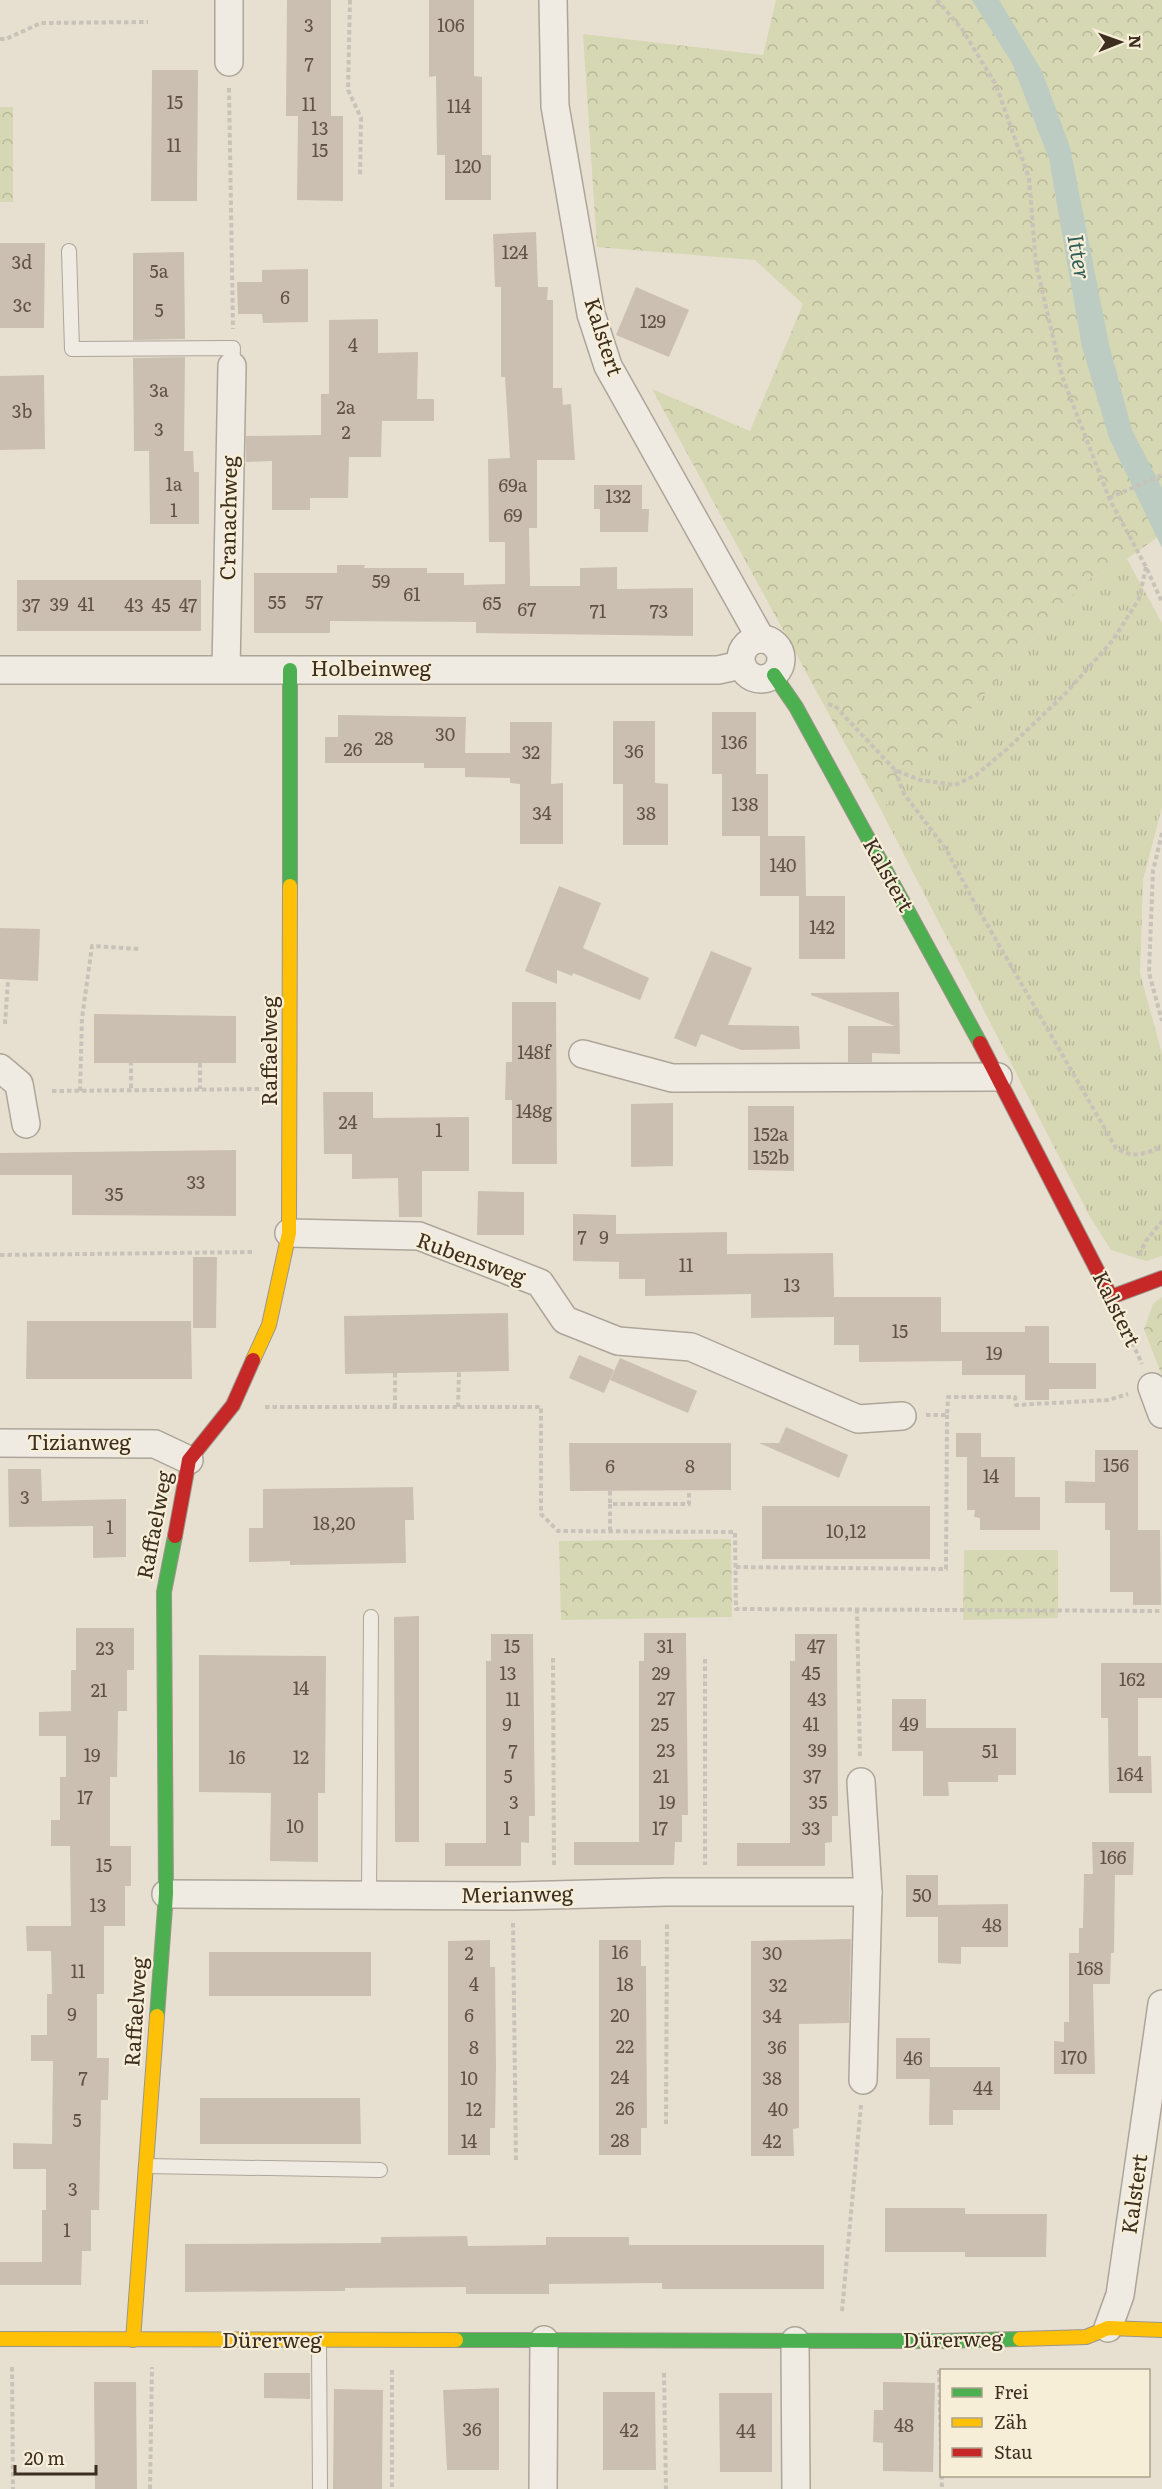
<svg xmlns="http://www.w3.org/2000/svg" width="1162" height="2489" font-family="Literata,serif">
<style>
.grass{fill:url(#grass-tufts)}
.forest{fill:url(#forest-crowns)}
.water{fill:#bcccc2}
.building{fill:#cbbfb2}
.lines{fill:none;stroke-linecap:round;stroke-linejoin:round}
.lane-casing{stroke:#ada599;stroke-width:16}
.street-casing{stroke:#ada599;stroke-width:30}
.fast-casing{stroke:#9c958a;stroke-width:16}
.slow-casing{stroke:#9c958a;stroke-width:16}
.jam-casing{stroke:#9c958a;stroke-width:16}
.path{stroke:#c8c2b9;stroke-width:4;stroke-dasharray:4.5 3;stroke-linecap:butt}
.lane{stroke:#efebe3;stroke-width:14}
.street{stroke:#efebe3;stroke-width:27}
.fast{stroke:#4caf50;stroke-width:14}
.slow{stroke:#ffc107;stroke-width:14}
.jam{stroke:#c62828;stroke-width:14}
.labels{text-anchor:middle;stroke-width:4.5;stroke-linejoin:round;paint-order:stroke}
.number-label{font-size:18px;fill:#605244}
.street-label{font-size:21px;fill:#3d2e20;stroke:#f7eed8}
.water-label{font-size:22px;font-style:italic;fill:#2f5d5a;stroke:#f7eed8}
</style>
<defs>
<pattern id="grass-tufts" width="24" height="20" patternUnits="userSpaceOnUse" patternTransform="scale(1.5)"><rect width="24" height="20" fill="#d6d7b3"/><path d="M3 7l-1-3M5 7V3M7 7l1-3M15 17l-1-3M17 17v-4M19 17l1-3" fill="none" stroke="#b9b99a"/></pattern>
<pattern id="forest-crowns" width="20" height="18" patternUnits="userSpaceOnUse" patternTransform="scale(1.5)"><rect width="20" height="18" fill="#d6d7b3"/><path d="M2 6a3 3 0 1 1 6 0M12 15a3 3 0 1 1 6 0" fill="none" stroke="#b9b99a"/></pattern>
</defs>
<rect width="100%" height="100%" fill="#e7e0d1"/>
<polygon class="grass" points="1127,559 1162,623 1162,807 1143,880 1140,973 1162,1054 1162,1256 1146,1261 1111,1250 1090,1217 881,810 1084,582"/>
<g class="forest">
<polygon points="776,0 1162,0 1162,534 1127,559 1084,582 881,810 652,389 750,431 803,304 755,260 597,247 583,34 763,55"/>
<rect x="0" y="107" width="13" height="95"/>
<polygon points="1162,1297 1162,1376 1144,1329 1153,1304"/>
<polygon points="731,1539 732,1617 561,1620 559,1541"/>
<polygon points="964,1550 1058,1550 1058,1618 963,1620"/>
</g>
<polygon class="water" points="972,0 999,0 1042,71 1070,147 1109,344 1132,430 1162,488 1162,548 1109,438 1082,347 1049,159 1012,63"/>
<g class="building">
<polygon points="287,0 331,0 331,116 343,116 343,201 297,200 298,116 286,116"/>
<polygon points="429,0 474,0 474,76 482,77 482,155 491,155 491,200 445,200 445,155 437,155 436,76 429,77"/>
<polygon points="152,70 198,70 197,201 151,201"/>
<polygon points="536,232 538,287 548,287 547,300 553,300 553,388 562,388 563,405 571,404 575,460 537,460 537,528 529,528 530,586 580,586 580,568 617,567 617,589 693,588 693,636 476,633 476,622 330,621 330,633 254,633 254,573 337,573 337,565 365,565 364,568 427,568 427,573 464,573 464,585 505,584 505,542 489,542 488,459 510,458 505,377 501,377 501,287 495,287 493,234"/>
<polygon points="0,243 45,243 44,328 0,328"/>
<polygon points="184,252 185,339 133,340 133,253"/>
<polygon points="308,269 308,322 263,323 262,314 238,314 237,282 262,282 262,270"/>
<polygon points="636,287 689,310 669,357 616,335"/>
<polygon points="378,319 378,353 418,352 417,399 434,399 434,421 382,421 381,457 349,457 348,498 310,498 310,510 272,510 272,461 246,462 246,436 321,435 321,394 329,394 329,320"/>
<polygon points="185,357 184,451 193,451 194,472 199,472 199,524 150,524 149,451 134,451 133,358"/>
<polygon points="44,375 45,449 0,450 0,376"/>
<polygon points="594,485 642,485 642,509 649,509 648,532 600,532 600,509 594,509"/>
<rect x="17" y="580" width="184" height="51"/>
<polygon points="712,712 756,712 756,774 768,774 768,836 722,836 722,774 712,774"/>
<polygon points="338,715 466,717 465,753 510,753 510,722 552,722 551,784 563,783 563,844 520,844 520,784 510,783 510,778 465,777 465,768 424,768 424,763 325,763 325,737 338,737"/>
<polygon points="613,721 655,721 655,783 668,784 668,845 623,845 623,784 613,784"/>
<polygon points="760,836 805,836 806,896 760,896"/>
<polygon points="559,886 601,903 583,948 649,978 640,1000 573,973 572,976 557,970 557,984 525,971"/>
<rect x="799" y="896" width="46" height="63"/>
<polygon points="0,928 40,929 38,981 0,979"/>
<polygon points="711,951 752,968 728,1025 799,1026 800,1049 741,1050 701,1034 696,1047 674,1038"/>
<polygon points="899,992 900,1054 872,1053 872,1062 848,1062 848,1026 895,1026 811,995 811,993"/>
<polygon points="512,1002 556,1002 557,1164 512,1164 512,1100 505,1100 506,1062 512,1062"/>
<polygon points="94,1014 236,1016 236,1063 94,1063"/>
<polygon points="323,1092 373,1092 373,1118 469,1117 469,1171 422,1171 422,1217 399,1217 398,1178 352,1179 352,1154 324,1154"/>
<polygon points="673,1103 673,1166 631,1167 631,1104"/>
<polygon points="748,1106 794,1106 794,1171 748,1170"/>
<polygon points="236,1150 236,1216 72,1215 72,1175 0,1175 0,1153"/>
<polygon points="478,1191 524,1192 524,1235 477,1235"/>
<polygon points="573,1214 616,1215 616,1234 727,1232 727,1254 833,1253 834,1297 941,1297 941,1332 1025,1332 1025,1326 1049,1326 1049,1363 1096,1363 1096,1389 1049,1389 1049,1400 1025,1400 1025,1375 962,1375 962,1361 859,1362 859,1345 834,1345 834,1317 751,1318 751,1294 645,1296 645,1279 619,1279 619,1262 573,1261"/>
<polygon points="193,1257 217,1257 216,1328 193,1328"/>
<polygon points="508,1313 509,1371 345,1374 344,1316"/>
<polygon points="27,1321 191,1321 192,1379 26,1379"/>
<polygon points="579,1355 614,1370 604,1393 569,1378"/>
<polygon points="620,1358 697,1391 688,1413 610,1380"/>
<polygon points="786,1427 848,1455 839,1478 759,1443 779,1443"/>
<polygon points="956,1433 981,1433 981,1457 1015,1457 1015,1497 1040,1497 1040,1530 980,1530 980,1518 974,1517 975,1510 967,1510 967,1457 956,1457"/>
<polygon points="569,1443 731,1443 731,1490 570,1491"/>
<polygon points="1095,1450 1138,1450 1138,1530 1160,1530 1161,1605 1133,1605 1133,1592 1110,1592 1110,1530 1105,1530 1105,1503 1065,1503 1065,1481 1095,1482"/>
<polygon points="8,1469 41,1469 42,1501 126,1499 126,1557 93,1558 93,1526 9,1527"/>
<polygon points="413,1487 414,1520 405,1520 406,1563 290,1565 290,1561 249,1562 249,1528 263,1528 263,1489"/>
<rect x="762" y="1506" width="168" height="53"/>
<polygon points="419,1616 419,1842 395,1842 394,1617"/>
<polygon points="76,1628 134,1628 134,1670 127,1670 127,1711 118,1711 117,1777 110,1777 110,1846 131,1846 131,1886 125,1886 125,1926 104,1926 104,1994 97,1994 97,2058 109,2058 108,2100 101,2100 99,2210 91,2210 91,2251 82,2251 81,2285 0,2285 0,2262 42,2262 42,2210 46,2210 46,2169 13,2169 13,2143 52,2144 53,2061 31,2061 31,2035 47,2035 47,1994 52,1994 51,1951 27,1951 26,1926 71,1926 70,1846 51,1846 51,1820 60,1820 60,1777 66,1777 66,1736 39,1736 39,1712 71,1711 71,1670 76,1670"/>
<polygon points="644,1633 686,1633 688,1815 682,1815 682,1842 675,1842 674,1865 574,1865 574,1842 639,1842 639,1661 644,1661"/>
<polygon points="491,1634 533,1634 535,1816 529,1816 529,1843 521,1842 521,1866 445,1866 445,1843 486,1843 486,1661 491,1661"/>
<polygon points="795,1634 837,1634 838,1816 832,1816 832,1842 825,1843 825,1866 737,1866 737,1843 790,1843 790,1661 795,1661"/>
<polygon points="199,1655 326,1656 325,1793 318,1793 318,1862 270,1861 271,1793 199,1792"/>
<polygon points="1101,1663 1162,1663 1162,1698 1138,1698 1138,1756 1151,1756 1152,1793 1109,1793 1108,1718 1101,1718"/>
<polygon points="892,1699 926,1699 926,1728 1016,1728 1016,1775 998,1775 998,1782 948,1782 949,1796 923,1796 923,1751 892,1751"/>
<polygon points="1092,1842 1134,1842 1133,1875 1115,1875 1114,1953 1111,1953 1110,1984 1093,1984 1095,2074 1054,2074 1054,2041 1064,2042 1064,2022 1069,2022 1069,1953 1079,1953 1079,1928 1083,1928 1084,1874 1093,1874"/>
<rect x="906" y="1875" width="32" height="42"/>
<polygon points="1008,1904 1008,1947 961,1947 961,1964 938,1963 938,1905"/>
<polygon points="851,1939 849,2023 799,2024 799,2128 793,2129 794,2156 751,2156 751,1941"/>
<polygon points="490,1940 490,1967 495,1967 496,2066 495,2128 490,2128 490,2155 448,2155 448,1941"/>
<polygon points="599,1940 641,1940 641,1966 646,1966 647,2128 641,2128 641,2155 599,2155"/>
<rect x="209" y="1952" width="162" height="44"/>
<rect x="896" y="2038" width="34" height="41"/>
<polygon points="930,2067 1000,2067 1000,2110 953,2110 953,2125 929,2125"/>
<polygon points="200,2098 360,2098 361,2144 200,2144"/>
<polygon points="885,2208 965,2208 965,2214 1047,2214 1046,2257 965,2257 965,2252 885,2252"/>
<polygon points="467,2236 468,2246 546,2245 546,2237 629,2237 629,2245 824,2245 824,2289 662,2289 662,2283 549,2284 549,2294 466,2294 466,2287 345,2288 345,2291 185,2292 185,2244 381,2243 381,2237"/>
<polygon points="264,2373 310,2373 310,2399 264,2398"/>
<polygon points="94,2382 136,2382 137,2489 95,2489"/>
<polygon points="883,2382 935,2383 933,2472 883,2471 883,2443 873,2442 874,2410 883,2410"/>
<polygon points="499,2388 499,2470 447,2470 443,2390"/>
<polygon points="334,2389 383,2390 382,2489 333,2489"/>
<polygon points="603,2392 655,2392 656,2470 603,2470"/>
<polygon points="719,2393 772,2393 772,2472 720,2472"/>
</g>
<g class="lines">
<defs>
<g id="lane">
<polyline points="69,251 72,349 233,348 232,366"/>
<polyline points="369,1896 371,1617"/>
<polyline points="146,2166 380,2170"/>
<polyline points="319,2341 320,2489"/>
</g>
<g id="street">
<polyline points="553,0 555,106 591,314 608,366 761,639"/>
<polyline points="229,62 229,0"/>
<circle cx="761" cy="659" r="20"/>
<polyline points="226,669 232,366"/>
<polyline points="0,670 718,670 741,665"/>
<polyline points="583,1054 672,1078 998,1077"/>
<polyline points="0,1068 19,1084 26,1124"/>
<polyline points="289,1233 419,1236 540,1283 565,1320 618,1341 691,1347 858,1419 902,1416"/>
<polyline points="1152,1387 1162,1414"/>
<polyline points="0,1443 155,1444 189,1460"/>
<polyline points="861,1782 868,1892 863,2080"/>
<polyline points="166,1894 513,1896 667,1892 868,1892"/>
<polyline points="1108,2328 1120,2295 1162,2004"/>
<polyline points="795,2341 796,2489"/>
<polyline points="543,2489 544,2340"/>
</g>
<g id="fast">
<polyline points="774,675 796,707 980,1043"/>
<polyline points="290,886 290,670"/>
<polyline points="157,2016 166,1894 164,1592 175,1536"/>
<polyline points="456,2340 939,2341 1020,2339"/>
</g>
<g id="slow">
<polyline points="253,1360 269,1325 289,1233 290,886"/>
<polyline points="0,2339 456,2340"/>
<polyline points="1020,2339 1086,2337 1108,2328 1162,2330"/>
<polyline points="133,2340 157,2016"/>
</g>
<g id="jam">
<polyline points="980,1043 1111,1297 1162,1278"/>
<polyline points="175,1536 189,1460 233,1405 253,1360"/>
</g>
</defs>
<use href="#lane" class="lane-casing"/>
<use href="#street" class="street-casing"/>
<use href="#fast" class="fast-casing"/>
<use href="#slow" class="slow-casing"/>
<use href="#jam" class="jam-casing"/>
<g class="path">
<polyline points="350,0 348,90 361,118 360,177"/>
<polyline points="937,0 962,29 996,85 1029,178 1036,264 1062,376 1109,498 1146,567 1162,602"/>
<polyline points="0,39 6,39 41,23 148,22"/>
<polyline points="229,88 233,329"/>
<polyline points="1109,498 1162,475"/>
<polyline points="828,704 835,706 895,770 920,780 955,785 976,775 1007,749 1065,694 1113,640 1139,599 1146,567"/>
<path d="M 895,770 L 904,794 L 946,849 L 972,898 L 1116,1148 C 1133,1159 1144,1154 1162,1147"/>
<polyline points="1162,833 1153,871 1149,973 1162,1021"/>
<polyline points="5,1024 8,980"/>
<polyline points="131,1061 131,1090"/>
<polyline points="200,1063 200,1089"/>
<polyline points="52,1091 259,1089"/>
<polyline points="80,1091 82,1018 92,946 140,949"/>
<polyline points="0,1255 255,1252"/>
<polyline points="1139,1255 1146,1241 1162,1221"/>
<polyline points="1123,1322 1142,1364"/>
<polyline points="395,1373 395,1407"/>
<polyline points="265,1407 541,1407 541,1514 558,1531 735,1532 736,1609 1162,1611"/>
<polyline points="458,1407 459,1372"/>
<polyline points="926,1415 947,1415 948,1397 1015,1397 1016,1405 1108,1400 1128,1394"/>
<polyline points="610,1491 610,1504"/>
<polyline points="610,1531 610,1504 689,1504 689,1491"/>
<polyline points="736,1567 946,1569 947,1415"/>
<polyline points="857,1609 860,1757"/>
<polyline points="553,1658 554,1868"/>
<polyline points="705,1659 705,1865"/>
<polyline points="513,1923 516,2162"/>
<polyline points="666,2124 667,1923"/>
<polyline points="842,2311 861,2105"/>
<polyline points="12,2367 13,2489"/>
<polyline points="392,2370 392,2489"/>
<polyline points="939,2370 942,2489"/>
<polyline points="664,2373 666,2489"/>
<polyline points="150,2489 152,2367"/>
</g>
<use href="#lane" class="lane"/>
<use href="#street" class="street"/>
<use href="#fast" class="fast"/>
<use href="#slow" class="slow"/>
<use href="#jam" class="jam"/>
</g>
<g class="labels">
<g class="number-label">
<text x="309" y="32">3</text>
<text x="451" y="32">106</text>
<text x="309" y="71">7</text>
<text x="175" y="109">15</text>
<text x="309" y="111">11</text>
<text x="459" y="113">114</text>
<text x="320" y="135">13</text>
<text x="174" y="152">11</text>
<text x="320" y="157">15</text>
<text x="468" y="173">120</text>
<text x="515" y="259">124</text>
<text x="22" y="269">3d</text>
<text x="159" y="278">5a</text>
<text x="285" y="304">6</text>
<text x="22" y="312">3c</text>
<text x="159" y="317">5</text>
<text x="653" y="328">129</text>
<text x="353" y="352">4</text>
<text x="159" y="397">3a</text>
<text x="346" y="414">2a</text>
<text x="22" y="418">3b</text>
<text x="159" y="436">3</text>
<text x="346" y="439">2</text>
<text x="174" y="491">1a</text>
<text x="513" y="492">69a</text>
<text x="618" y="503">132</text>
<text x="174" y="517">1</text>
<text x="513" y="522">69</text>
<text x="381" y="588">59</text>
<text x="412" y="601">61</text>
<text x="277" y="609">55</text>
<text x="314" y="609">57</text>
<text x="492" y="610">65</text>
<text x="59" y="611">39</text>
<text x="86" y="611">41</text>
<text x="31" y="612">37</text>
<text x="134" y="612">43</text>
<text x="161" y="612">45</text>
<text x="188" y="612">47</text>
<text x="527" y="616">67</text>
<text x="598" y="618">71</text>
<text x="659" y="618">73</text>
<text x="445" y="741">30</text>
<text x="384" y="745">28</text>
<text x="734" y="749">136</text>
<text x="353" y="756">26</text>
<text x="634" y="758">36</text>
<text x="531" y="759">32</text>
<text x="745" y="811">138</text>
<text x="542" y="820">34</text>
<text x="646" y="820">38</text>
<text x="783" y="872">140</text>
<text x="822" y="934">142</text>
<text x="534" y="1059">148f</text>
<text x="534" y="1118">148g</text>
<text x="348" y="1129">24</text>
<text x="439" y="1137">1</text>
<text x="771" y="1141">152a</text>
<text x="771" y="1164">152b</text>
<text x="196" y="1189">33</text>
<text x="114" y="1201">35</text>
<text x="582" y="1244">7</text>
<text x="604" y="1244">9</text>
<text x="686" y="1272">11</text>
<text x="792" y="1292">13</text>
<text x="900" y="1338">15</text>
<text x="994" y="1360">19</text>
<text x="1116" y="1472">156</text>
<text x="610" y="1473">6</text>
<text x="690" y="1473">8</text>
<text x="991" y="1483">14</text>
<text x="25" y="1504">3</text>
<text x="334" y="1530">18,20</text>
<text x="110" y="1534">1</text>
<text x="846" y="1538">10,12</text>
<text x="512" y="1653">15</text>
<text x="665" y="1653">31</text>
<text x="816" y="1653">47</text>
<text x="105" y="1655">23</text>
<text x="508" y="1680">13</text>
<text x="661" y="1680">29</text>
<text x="811" y="1680">45</text>
<text x="1132" y="1686">162</text>
<text x="301" y="1695">14</text>
<text x="99" y="1697">21</text>
<text x="666" y="1705">27</text>
<text x="513" y="1706">11</text>
<text x="817" y="1706">43</text>
<text x="507" y="1731">9</text>
<text x="660" y="1731">25</text>
<text x="811" y="1731">41</text>
<text x="909" y="1731">49</text>
<text x="666" y="1757">23</text>
<text x="817" y="1757">39</text>
<text x="513" y="1758">7</text>
<text x="990" y="1758">51</text>
<text x="92" y="1762">19</text>
<text x="237" y="1764">16</text>
<text x="301" y="1764">12</text>
<text x="1130" y="1781">164</text>
<text x="508" y="1783">5</text>
<text x="661" y="1783">21</text>
<text x="812" y="1783">37</text>
<text x="85" y="1804">17</text>
<text x="514" y="1809">3</text>
<text x="667" y="1809">19</text>
<text x="818" y="1809">35</text>
<text x="295" y="1833">10</text>
<text x="507" y="1835">1</text>
<text x="660" y="1835">17</text>
<text x="811" y="1835">33</text>
<text x="1113" y="1864">166</text>
<text x="104" y="1872">15</text>
<text x="922" y="1902">50</text>
<text x="98" y="1912">13</text>
<text x="992" y="1932">48</text>
<text x="620" y="1959">16</text>
<text x="469" y="1960">2</text>
<text x="772" y="1960">30</text>
<text x="1090" y="1975">168</text>
<text x="78" y="1978">11</text>
<text x="474" y="1991">4</text>
<text x="625" y="1991">18</text>
<text x="778" y="1992">32</text>
<text x="72" y="2021">9</text>
<text x="469" y="2022">6</text>
<text x="620" y="2022">20</text>
<text x="772" y="2023">34</text>
<text x="625" y="2053">22</text>
<text x="474" y="2054">8</text>
<text x="777" y="2054">36</text>
<text x="1074" y="2064">170</text>
<text x="913" y="2065">46</text>
<text x="620" y="2084">24</text>
<text x="83" y="2085">7</text>
<text x="469" y="2085">10</text>
<text x="772" y="2085">38</text>
<text x="983" y="2095">44</text>
<text x="625" y="2115">26</text>
<text x="474" y="2116">12</text>
<text x="778" y="2116">40</text>
<text x="77" y="2127">5</text>
<text x="620" y="2147">28</text>
<text x="469" y="2148">14</text>
<text x="772" y="2148">42</text>
<text x="73" y="2196">3</text>
<text x="67" y="2237">1</text>
<text x="904" y="2432">48</text>
<text x="472" y="2436">36</text>
<text x="629" y="2437">42</text>
<text x="746" y="2438">44</text>
</g>
<g class="street-label">
<text transform="translate(603 337) rotate(72)" y="7">Kalstert</text>
<text transform="translate(229 518) rotate(-89)" y="7">Cranachweg</text>
<text x="371" y="676">Holbeinweg</text>
<text transform="translate(888 875) rotate(61)" y="7">Kalstert</text>
<text transform="translate(270 1051) rotate(-90)" y="7">Raffaelweg</text>
<text transform="translate(471 1259) rotate(20)" y="7">Rubensweg</text>
<text transform="translate(1116 1309) rotate(64)" y="7">Kalstert</text>
<text x="79" y="1450">Tizianweg</text>
<text transform="translate(155 1525) rotate(-79)" y="7">Raffaelweg</text>
<text transform="translate(517 1895) rotate(-1)" y="7">Merianweg</text>
<text transform="translate(136 2012) rotate(-86)" y="7">Raffaelweg</text>
<text transform="translate(1135 2194) rotate(-82)" y="7">Kalstert</text>
<text transform="translate(953 2340) rotate(-1)" y="7">Dürerweg</text>
<text x="272" y="2348">Dürerweg</text>
</g>
<g class="water-label">
<text transform="translate(1079 257) rotate(80)" y="8">Itter</text>
</g>
</g>
<rect x="940" y="2369" width="210" height="108" fill="#f7eed8" stroke="#ada18e" stroke-width="1.5"/>
<rect x="952" y="2388" width="30" height="9" fill="#4caf50" stroke="#ada18e" stroke-width="1.5"/>
<text x="994" y="2399" font-size="18" fill="#3d2e20">Frei</text>
<rect x="952" y="2418" width="30" height="9" fill="#ffc107" stroke="#ada18e" stroke-width="1.5"/>
<text x="994" y="2429" font-size="18" fill="#3d2e20">Zäh</text>
<rect x="952" y="2448" width="30" height="9" fill="#c62828" stroke="#ada18e" stroke-width="1.5"/>
<text x="994" y="2459" font-size="18" fill="#3d2e20">Stau</text>
<g transform="translate(1120 42) rotate(89)" stroke="#f7eed8" stroke-width="4.5" paint-order="stroke">
<path d="M0-4.5L10 22L0 15L-10 22Z" fill="#3d2e20"/>
<text y="-9" font-size="16" font-weight="bold" text-anchor="middle" fill="#3d2e20">N</text>
</g>
<path d="M15 2465v9h81v-9" fill="none" stroke="#3d2e20" stroke-width="3"/>
<text x="24" y="2465" font-size="18" fill="#3d2e20" stroke="#f7eed8" stroke-width="4.5" paint-order="stroke">20 m</text>
</svg>
